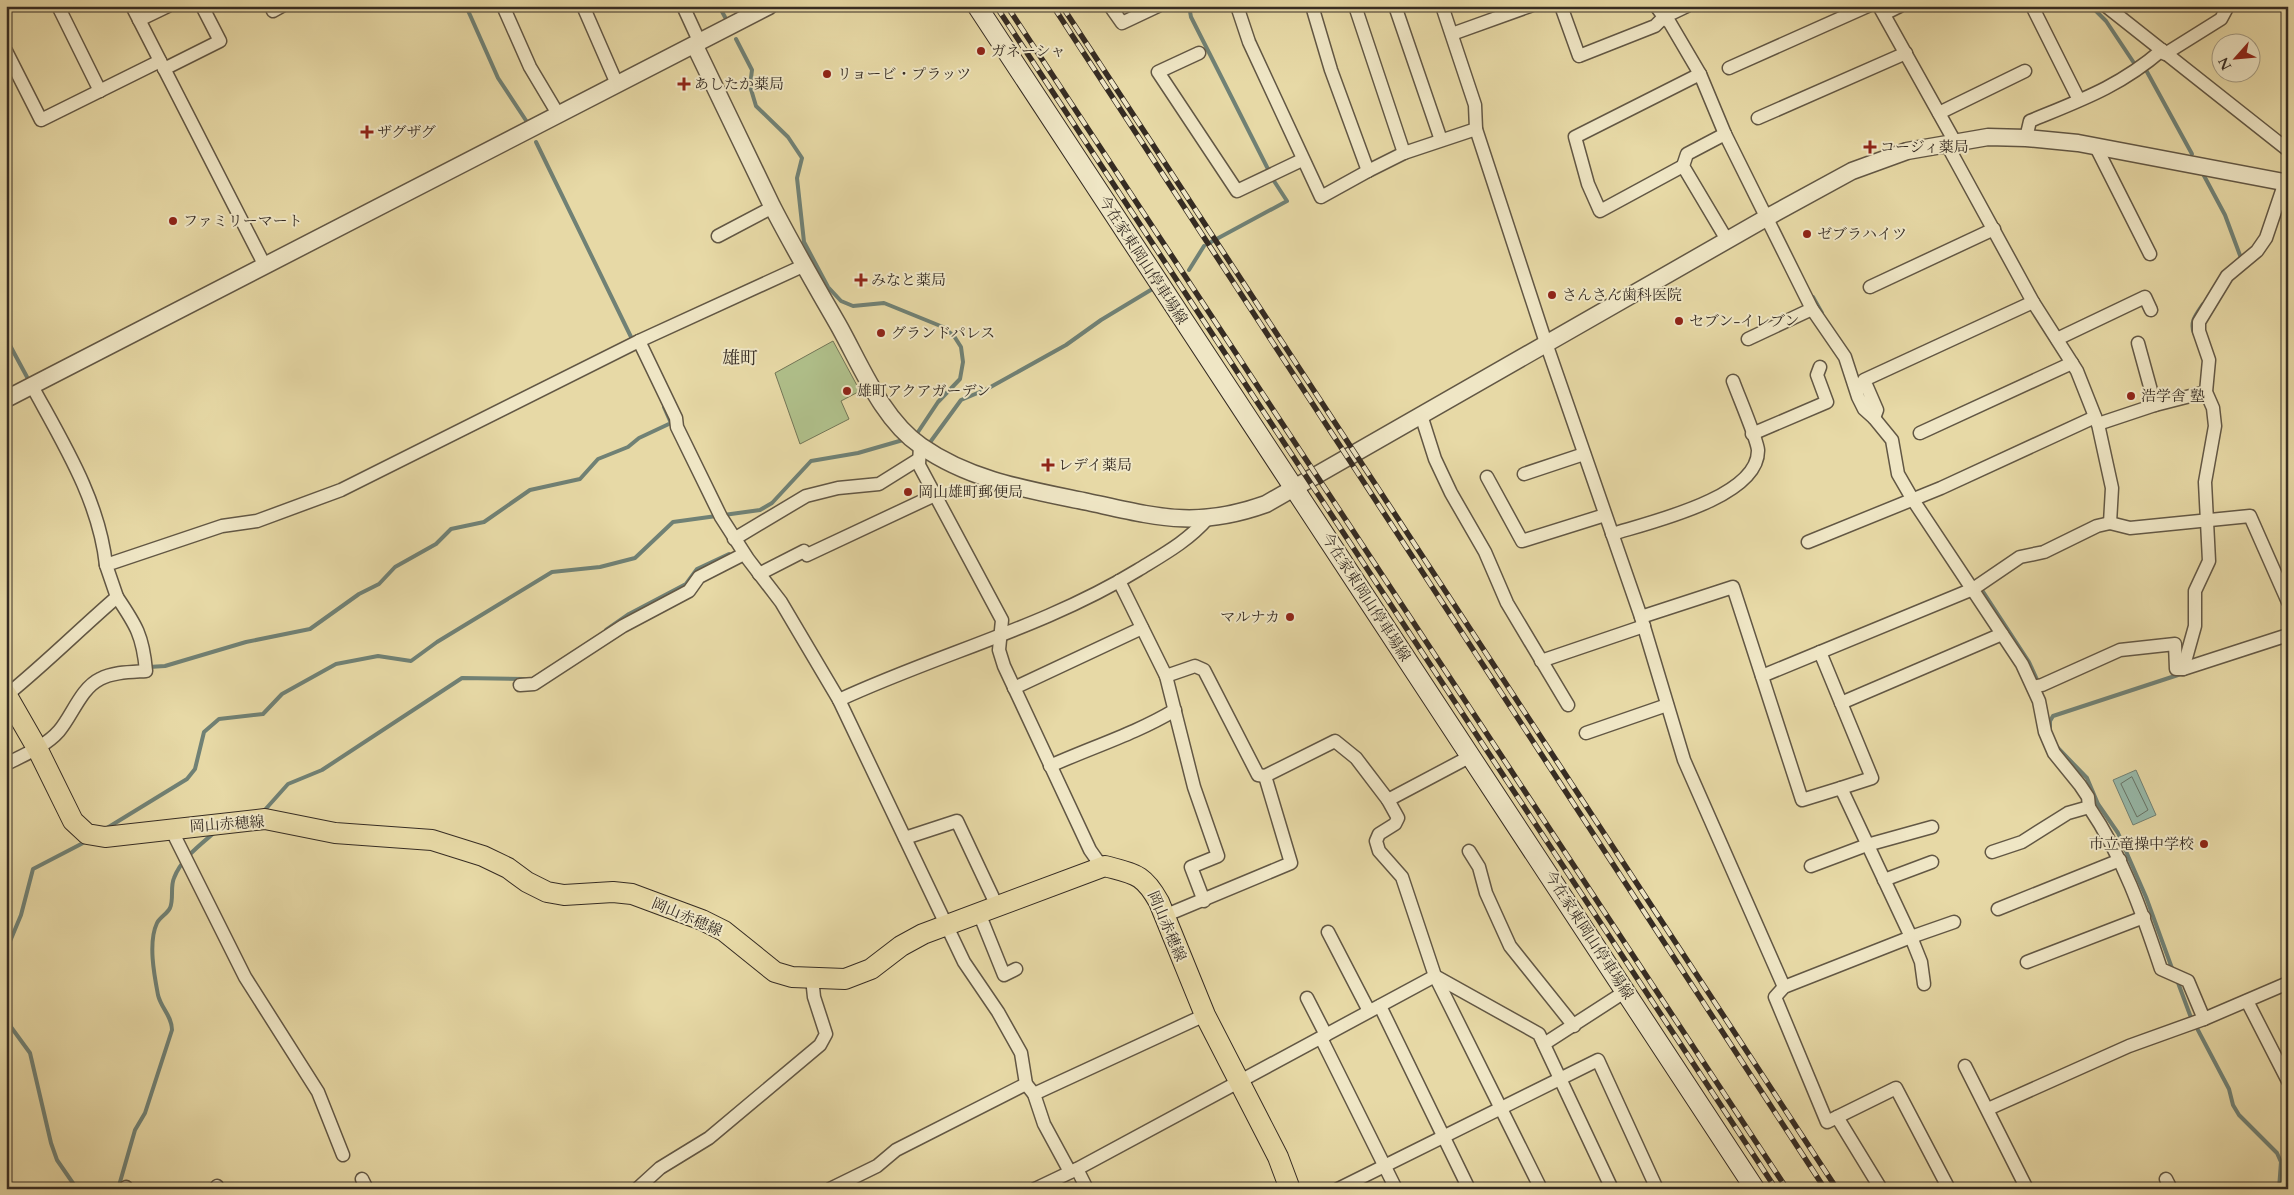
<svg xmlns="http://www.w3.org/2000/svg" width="2294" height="1195" font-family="Cardo,'Noto Serif JP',serif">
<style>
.green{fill:#b0c08b;stroke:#737657}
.water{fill:#97baab;stroke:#708175}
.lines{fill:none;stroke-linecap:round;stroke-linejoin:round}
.shore{stroke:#667367;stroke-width:1}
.stream{stroke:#708175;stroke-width:4}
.minor-casing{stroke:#625744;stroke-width:15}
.tertiary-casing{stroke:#625744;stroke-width:19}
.secondary-casing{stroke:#362c23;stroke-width:21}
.primary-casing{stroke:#362c23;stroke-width:22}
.minor{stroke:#efe6c5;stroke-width:12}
.tertiary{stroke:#efe6c5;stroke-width:16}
.secondary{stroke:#efe6c5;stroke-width:19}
.primary{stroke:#e7d9a6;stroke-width:20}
.rail-casing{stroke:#362c23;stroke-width:5.5}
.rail{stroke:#efe6c5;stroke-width:4;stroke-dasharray:11;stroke-linecap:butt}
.poi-dot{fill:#8f2418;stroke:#efe6c5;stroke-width:2}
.labels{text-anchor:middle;stroke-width:4;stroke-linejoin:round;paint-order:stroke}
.poi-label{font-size:15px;fill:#362c23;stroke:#efe6c5;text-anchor:start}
.street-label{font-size:15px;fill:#362c23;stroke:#efe6c5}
.quarter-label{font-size:18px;fill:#362c23;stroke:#efe6c5}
</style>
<rect width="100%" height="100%" fill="#e7d9a6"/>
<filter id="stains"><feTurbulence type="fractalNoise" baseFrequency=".004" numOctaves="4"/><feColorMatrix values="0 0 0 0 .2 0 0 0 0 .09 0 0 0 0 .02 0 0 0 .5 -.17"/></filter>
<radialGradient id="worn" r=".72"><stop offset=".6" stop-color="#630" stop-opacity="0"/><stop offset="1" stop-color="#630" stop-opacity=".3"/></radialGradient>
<polygon class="green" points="833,341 860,391 841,401 849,419 800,444 775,373"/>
<polygon class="water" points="2136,770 2156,815 2133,825 2113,780"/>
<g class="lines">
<polygon class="shore" points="2132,777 2148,810 2137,817 2121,784"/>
<g class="stream">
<polyline points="466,6 498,78 527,122"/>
<polyline points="719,6 726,19"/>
<polyline points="1189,6 1191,17 1274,181 1287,201 1211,242"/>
<polyline points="2091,6 2106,21 2136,66"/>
<polyline points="736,39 752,70 750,86 756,106 788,137 802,158 797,178 804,242 828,287 841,301 853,306 884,303 943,327 954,336 961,347 963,362 960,379 938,402 918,432"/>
<polyline points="2146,70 2192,154"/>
<polyline points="536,142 633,341"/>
<polyline points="2202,172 2225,215 2241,258"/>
<polyline points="2284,173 2288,161"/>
<polyline points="1189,270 1204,246"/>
<polyline points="1813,297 1822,313"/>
<path d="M 2194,333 C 2189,322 2197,313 2203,304"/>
<polyline points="6,338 27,377"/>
<polyline points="931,441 961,400 987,389 1066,345 1101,320 1154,288"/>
<polyline points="1980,587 2029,662 2039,684"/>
<polyline points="606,630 629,614 686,584 697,569 729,554"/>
<polyline points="149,667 165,666 246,642 310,629 359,594 379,584 395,567 436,544 451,529 484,522 530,490 580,479 598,459 628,447 639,438 671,423 664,407"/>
<polyline points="2050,730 2050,721 2053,716 2181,674"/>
<polyline points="2057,747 2087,778 2098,804 2118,833 2146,897 2173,971"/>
<polyline points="263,812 288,784 322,770 462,678 524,679"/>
<polyline points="107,828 187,779 195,769 204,732 219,719 263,714 282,694 336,664 378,656 411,661 437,642 552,572 600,567 635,558 673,522 760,510 772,503 811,461 858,453 903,440"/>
<polyline points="6,951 21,915 33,869 85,842"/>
<polyline points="2177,980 2190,1015 2229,1089 2233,1105 2239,1115 2277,1153 2281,1162 2279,1189"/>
<polyline points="6,982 11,1027 30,1053 51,1143 57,1160 77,1189"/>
<path d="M 118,1189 L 135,1130 L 145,1113 L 172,1030 C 172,1016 161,1008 158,995 C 154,974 148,942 157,923 C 160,917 167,914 170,908 C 174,899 170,887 174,878 C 181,859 200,845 215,832"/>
</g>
<defs>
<g id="minor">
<polyline points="58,6 100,91"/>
<polyline points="132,6 265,266"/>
<polyline points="271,6 273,11 282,6"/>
<polyline points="503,6 530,67 558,114"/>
<polyline points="583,6 617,84"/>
<polyline points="683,6 700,43"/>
<polyline points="1110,6 1122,23 1158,6"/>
<polyline points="1237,6 1249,42 1321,197 1368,171"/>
<polyline points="1312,6 1331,70 1368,171 1404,153 1476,129"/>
<polyline points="1355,6 1404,153"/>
<polyline points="1395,6 1441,140"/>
<polyline points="1442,6 1475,105 1476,129 1546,343 1641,617 1684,760 1784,987"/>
<polyline points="1561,6 1579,56 1655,26 1664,17 1656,6"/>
<polyline points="1687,6 1664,17 1670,23 1700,74 1725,134 1798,281 1812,309 1845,357 1858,397 1864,409 1874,418 1877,410 1864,380 2033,302 1946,143"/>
<polyline points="1879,6 1955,142"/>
<polyline points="2032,6 2079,100"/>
<polyline points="2106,6 2288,150"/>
<polyline points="1884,14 1900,6"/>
<polyline points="139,20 168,6"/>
<polyline points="1452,34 1530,6"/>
<polyline points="6,51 41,120 160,61"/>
<polyline points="1199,53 1158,72 1237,191 1302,160"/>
<polyline points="2165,54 2221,19 2228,6"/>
<polyline points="1729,68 1868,6"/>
<polyline points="164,69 220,41 202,6"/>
<polyline points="1939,113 2025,71"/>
<polyline points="1758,118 1906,53"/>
<polyline points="1725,134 1687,154 1683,166 1727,240"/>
<path d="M 2026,138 L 2030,121 C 2081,100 2119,87 2162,50"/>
<polyline points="2096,147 2150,254"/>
<polyline points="1683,166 1600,211 1588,184 1575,137 1700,74"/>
<polyline points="718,236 773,207"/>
<polyline points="1870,287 1994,229"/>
<polyline points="2033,302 2077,371 2098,424 2155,405 2206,392"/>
<polyline points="1748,339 1812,309"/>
<polyline points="2057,339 2145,297 2151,310"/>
<polyline points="639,341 676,418 677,427 721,517 748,559 781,602 839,700 964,962 998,1012 1021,1053 1026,1084 1034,1094 1044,1124 1070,1172"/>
<polyline points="2138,343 2155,405"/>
<path d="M 32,386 C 63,443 99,500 106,565"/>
<polyline points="1421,415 1435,459 1451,493 1485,552 1507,603 1568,705"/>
<polyline points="1874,418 1892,440 1898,474 1913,500 2022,664 2039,701 2045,732 2054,753 2080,785 2088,797 2089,807 2068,813 2022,842 1992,852"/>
<polyline points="2098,424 2112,488 2110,523"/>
<polyline points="1920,433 2072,363"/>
<polyline points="1752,434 1827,402 1817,375 1820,367"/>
<polyline points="920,445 919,465 1002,620 999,650 1004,666 1090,850 1097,860 1105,866"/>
<polyline points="1524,474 1584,454"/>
<polyline points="1487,477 1522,541 1605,515"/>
<path d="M 1612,534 C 1647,523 1759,498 1758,450 C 1757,439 1738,395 1733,381"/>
<polyline points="734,539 806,496 838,488 879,484 919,459"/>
<polyline points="1808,542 1941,488 2095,417"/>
<polyline points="759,574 804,551 807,555 935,495"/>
<polyline points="1119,581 1166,676 1194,787 1218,856 1191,867 1204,901"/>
<polyline points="1641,617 1733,587 1802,800 1841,788 1911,937 1784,987 1775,997 1827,1122 1896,1088 1949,1189"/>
<polyline points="1820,652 1872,778 1841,788"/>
<polyline points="1541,661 1644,626"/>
<polyline points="2183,669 2195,626 2195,591 2209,561 2205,482 2215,426 2213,408 2206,392 2209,360 2199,331 2199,322 2227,276 2257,251 2266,238 2285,182"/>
<polyline points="1166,676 1195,666 1204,670 1258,775 1265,776"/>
<polyline points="1762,676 1973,589 2020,557 2044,552 2097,526 2110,523 2130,528 2250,516 2288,602"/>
<polyline points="520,685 534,684 623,626 689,591 699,577 744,554"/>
<polyline points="2033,687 2042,685 2120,650 2175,644 2176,669 2183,669 2288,635"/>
<polyline points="1014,688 1142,628"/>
<path d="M 8,694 C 46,663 80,629 117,597 L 106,565 L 222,526 L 257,521 L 341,490 L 639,341 L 805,265"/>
<path d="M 839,700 C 938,654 1045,627 1138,570 C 1164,554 1188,541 1208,518"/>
<polyline points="1841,703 2002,634"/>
<polyline points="1586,733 1667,705"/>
<polyline points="1471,756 1388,800 1398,818 1395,824 1379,834 1376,841 1379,851 1402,877 1435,976 1539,1034 1612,1189"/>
<path d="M 6,764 C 24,755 46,746 59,731 C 72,716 81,688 100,679 C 113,672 131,672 146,671 C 143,636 136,625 117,597"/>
<path d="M 1050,766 C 1092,747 1135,734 1175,710"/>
<path d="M 2089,807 C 2123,857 2142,912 2161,969 L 2188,981 L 2204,1019 L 2288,983"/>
<polyline points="171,829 245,977 318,1092 343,1155"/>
<polyline points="905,838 957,821 997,906"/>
<polyline points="1469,851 1479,867 1486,893 1510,946 1574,1026"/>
<polyline points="1811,866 1867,845 1932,827"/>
<polyline points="1884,880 1932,862"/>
<polyline points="1998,909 2120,860"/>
<polyline points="979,913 1004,975 1016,969"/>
<polyline points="1164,916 1291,863 1265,776 1335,741 1356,758 1388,800"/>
<polyline points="1328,932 1369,1011"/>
<polyline points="2027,962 2144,917"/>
<polyline points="1924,984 1921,962 1911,937 1954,922"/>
<polyline points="1307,998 1326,1035"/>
<polyline points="2247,1001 2288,1081"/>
<polyline points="1380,1006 1469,1189"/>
<polyline points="1321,1038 1396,1189"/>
<polyline points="1544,1044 1626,991"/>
<polyline points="1965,1066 2027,1189"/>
<polyline points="1034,1094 1205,1015"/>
<polyline points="1988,1109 2129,1046 2204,1019"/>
<polyline points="1837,1117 1881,1189"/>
<polyline points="1077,1169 1087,1189"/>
<polyline points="362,1179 367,1189"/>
<polyline points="2166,1179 2171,1189"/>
<polyline points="217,1186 218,1189"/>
<polyline points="125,1189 126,1187"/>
<polyline points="637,1189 660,1168 709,1138 820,1045 826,1034 814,997 812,978"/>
<polyline points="830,1189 877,1166 896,1150 1026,1084"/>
<polyline points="1035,1189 1077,1169 1435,976 1541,1189"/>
<polyline points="1338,1189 1598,1060 1657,1189"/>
</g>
<g id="tertiary">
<path d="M 695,46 C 721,99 746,153 772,206 C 793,247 817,288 840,328 C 862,368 883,420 921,446 C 971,481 1030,490 1088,502 C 1157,517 1196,529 1266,504 L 1766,218 L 1852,171 L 1907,151 L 1988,137 L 2026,138 L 2078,143 L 2288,183"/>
<polyline points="6,399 769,6"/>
</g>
<polyline id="secondary" points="977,6 1755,1189"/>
<path id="primary" d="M 6,694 L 37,748 L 73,821 L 87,834 L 105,837 L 265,819 L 335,833 L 432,840 L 483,856 L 508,868 L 527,882 L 547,892 L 564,895 L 613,892 L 632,894 L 702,920 L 724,931 L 775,972 L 792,977 L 845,979 L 871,969 L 901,946 L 923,934 L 1105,866 C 1134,874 1143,873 1159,902 L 1205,1015 L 1278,1157 L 1290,1189"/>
</defs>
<use href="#minor" class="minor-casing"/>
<use href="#tertiary" class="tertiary-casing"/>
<use href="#secondary" class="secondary-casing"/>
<use href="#primary" class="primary-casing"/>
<use href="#minor" class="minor"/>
<use href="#tertiary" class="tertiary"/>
<use href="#secondary" class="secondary"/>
<use href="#primary" class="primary"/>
<defs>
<g id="rail">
<polyline points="996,6 1776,1189"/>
<polyline points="1007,6 1787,1189"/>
<polyline points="1053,6 1825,1189"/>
<polyline points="1062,6 1837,1189"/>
</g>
</defs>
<use href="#rail" class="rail-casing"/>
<use href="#rail" class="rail"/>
</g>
<g class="poi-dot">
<circle cx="981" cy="51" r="5"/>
<circle cx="827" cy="74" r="5"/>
<path d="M681.5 76.5h5v5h5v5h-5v5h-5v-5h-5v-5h5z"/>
<path d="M364.5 124.5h5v5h5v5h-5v5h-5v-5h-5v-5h5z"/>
<path d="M1867.5 139.5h5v5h5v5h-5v5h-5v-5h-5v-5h5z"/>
<circle cx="173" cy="221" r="5"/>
<circle cx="1807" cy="234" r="5"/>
<path d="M858.5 272.5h5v5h5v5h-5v5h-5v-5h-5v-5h5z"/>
<circle cx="1552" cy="295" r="5"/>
<circle cx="1679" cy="321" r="5"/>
<circle cx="881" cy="333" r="5"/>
<circle cx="847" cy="391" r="5"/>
<circle cx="2131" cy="396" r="5"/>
<path d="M1045.5 457.5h5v5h5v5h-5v5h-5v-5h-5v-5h5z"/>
<circle cx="908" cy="492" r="5"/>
<circle cx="1290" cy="617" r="5"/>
<circle cx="2204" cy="844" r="5"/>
</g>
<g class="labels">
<g class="poi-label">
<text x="991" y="56">ガネーシャ</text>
<text x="837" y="79">リョービ・プラッツ</text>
<text x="694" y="89">あしたか薬局</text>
<text x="377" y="137">ザグザグ</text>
<text x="1880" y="152">コージィ薬局</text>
<text x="183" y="226">ファミリーマート</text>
<text x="1817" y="239">ゼブラハイツ</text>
<text x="871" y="285">みなと薬局</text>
<text x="1562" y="300">さんさん歯科医院</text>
<text x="1689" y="326">セブン-イレブン</text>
<text x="891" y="338">グランドパレス</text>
<text x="857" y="396">雄町アクアガーデン</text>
<text x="2141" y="401">浩学舎 塾</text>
<text x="1058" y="470">レデイ薬局</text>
<text x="918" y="497">岡山雄町郵便局</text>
<text x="1280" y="622" text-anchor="end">マルナカ</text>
<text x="2194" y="849" text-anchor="end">市立竜操中学校</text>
</g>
<g class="street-label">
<text transform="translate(1143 260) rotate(57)" y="5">今在家東岡山停車場線</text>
<text transform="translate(1366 597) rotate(57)" y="5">今在家東岡山停車場線</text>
<text transform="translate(227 824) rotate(-4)" y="5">岡山赤穂線</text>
<text transform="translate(687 917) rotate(23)" y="5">岡山赤穂線</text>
<text transform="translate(1167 926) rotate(67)" y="5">岡山赤穂線</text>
<text transform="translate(1589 935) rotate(57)" y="5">今在家東岡山停車場線</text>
</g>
<g class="quarter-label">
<text x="740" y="364">雄町</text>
</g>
</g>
<rect width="2294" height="1195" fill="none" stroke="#e7d9a6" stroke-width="25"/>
<rect x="8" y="8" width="2279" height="1180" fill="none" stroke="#362c23" stroke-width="2.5"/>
<rect x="12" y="12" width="2269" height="1170" fill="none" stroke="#362c23"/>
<g transform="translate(2236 58) rotate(243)"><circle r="24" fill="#efe6c5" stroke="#a59c84"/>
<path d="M0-4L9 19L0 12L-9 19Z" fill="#8f2418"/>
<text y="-8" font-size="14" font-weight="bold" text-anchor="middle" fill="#362c23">N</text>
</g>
<rect width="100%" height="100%" filter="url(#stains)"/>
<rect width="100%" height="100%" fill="url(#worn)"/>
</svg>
